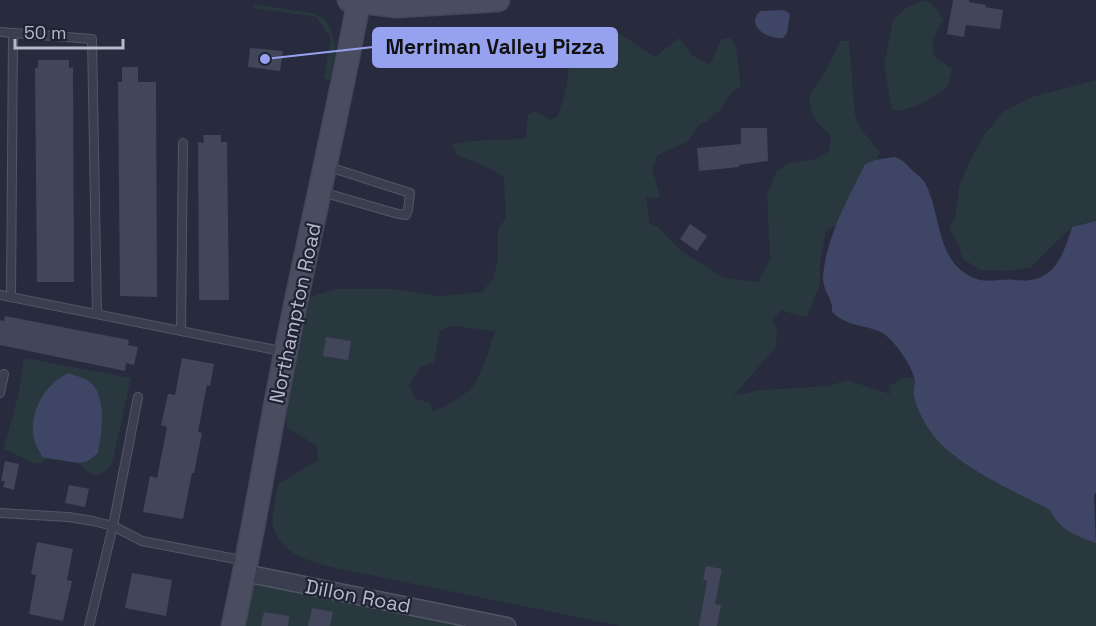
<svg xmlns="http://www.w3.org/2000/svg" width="1096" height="626" font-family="'Space Grotesk',sans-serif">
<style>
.green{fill:#29373e;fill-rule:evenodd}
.water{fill:#3f4565}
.building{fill:#42465b}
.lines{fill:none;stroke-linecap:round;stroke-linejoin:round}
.lane-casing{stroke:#535665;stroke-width:10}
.street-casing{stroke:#535665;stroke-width:19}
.secondary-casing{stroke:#444757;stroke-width:25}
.lane{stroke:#3b3e4e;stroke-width:8}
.street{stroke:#3b3e4e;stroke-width:16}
.secondary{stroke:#4a4c60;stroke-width:22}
.labels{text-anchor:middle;stroke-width:4.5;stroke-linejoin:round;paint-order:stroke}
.street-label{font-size:20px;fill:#b7bac8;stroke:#202333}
.leader{fill:none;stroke:#96a2ef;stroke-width:2}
.callout-dot{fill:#96a2ef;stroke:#202333;stroke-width:2}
.callout{fill:#96a2ef;stroke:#96a2ef;stroke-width:2}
.callout-label{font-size:21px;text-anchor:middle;font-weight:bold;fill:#111}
</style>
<rect width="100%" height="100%" fill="#272b3d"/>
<g class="green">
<path d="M 926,0 L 936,8 L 943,20 C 935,32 931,42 934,56 L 952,69 L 947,87 C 930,99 913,112 892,110 L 884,65 L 893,20 L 907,7 Z"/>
<polygon points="253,4 311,13 324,18 329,25 336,46 330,80 326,79 324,77 331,38 316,17 253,8"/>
<path d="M 566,26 L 587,43 L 616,31 L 655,57 L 679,38 L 693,56 L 710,64 L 721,40 C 723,39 729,38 731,39 C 738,42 739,77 741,86 L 731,93 L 721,109 L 709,120 L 699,125 L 687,142 L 658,155 L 652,168 L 660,197 L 646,198 L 650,224 L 658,227 L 680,250 L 724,278 L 758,282 L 770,259 L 767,194 L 777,171 L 789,163 L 816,159 L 829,151 L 831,136 C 826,130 820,127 816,121 C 811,114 810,104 809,96 L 825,72 L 840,41 L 849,41 L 855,115 L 860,128 L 880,152 L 876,160 L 865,164 L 837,225 L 826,230 L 820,263 L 820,284 L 807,316 L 799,316 L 781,310 L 772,320 L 777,332 L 776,347 L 733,396 L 760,390 L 829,386 L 847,380 L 890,394 L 890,386 L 902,378 L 915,378 L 914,396 L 954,456 L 1050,510 C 1059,531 1076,535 1096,543 L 1096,626 L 621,626 L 330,567 C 308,561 278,552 273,525 C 271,516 277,494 278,484 L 318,460 L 317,446 L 286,427 L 288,398 L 310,297 L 337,289 L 394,289 L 438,296 L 482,292 L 493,279 L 498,258 L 498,229 L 506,218 L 504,178 L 491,169 L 457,155 L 452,144 C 476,139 501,141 526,138 L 528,114 L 535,111 L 549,120 L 558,116 C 567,87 575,63 560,35 ZM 454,326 L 495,331 C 490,347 482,378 470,389 C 461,398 445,407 433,411 L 430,403 L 414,398 L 409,385 L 421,367 L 434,362 L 440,330 Z"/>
<polygon points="1096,80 1096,221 1072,227 1031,267 1011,271 980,270 962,258 957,242 949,229 956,214 959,187 969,163 984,135 1004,111 1032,97"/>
<path d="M 24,358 L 131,378 L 112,464 C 99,481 90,476 78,463 L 47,459 L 41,464 L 31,462 L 4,449 L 19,391 Z"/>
<polygon points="245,573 507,626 233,626"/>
</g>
<g class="water">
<path d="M 784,10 L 790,14 L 787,33 L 783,38 C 768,40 745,26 760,11 Z"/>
<path d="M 894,157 C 902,159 904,162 909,167 C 914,173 922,177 925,183 C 942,214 935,262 974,278 C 988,284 1001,278 1015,280 C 1053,285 1063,257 1072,227 L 1096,221 L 1096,492 L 1094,496 L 1096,543 C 1076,536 1059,530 1050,510 C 1011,489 944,462 924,421 C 920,414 915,403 914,395 C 913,389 916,383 914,377 C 910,364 899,348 889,338 C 874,323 850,330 832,312 C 834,300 822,290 823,277 C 826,237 848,199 865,164 L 875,160 Z"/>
<path d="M 69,373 C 76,376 86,378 91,383 C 107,397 102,434 98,453 L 88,461 L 78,463 L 42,457 C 40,451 35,445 34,439 C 28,413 45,383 69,373 Z"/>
</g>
<g class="building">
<polygon points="953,0 969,0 969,2 986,5 985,7 1003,10 1000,29 966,25 964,37 947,34"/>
<polygon points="250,48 283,51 280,71 248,67"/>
<polygon points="38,60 69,60 69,68 73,67 74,282 37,282 35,68 38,68"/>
<polygon points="122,67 138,67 138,82 156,82 157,297 120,296 118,82 122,82"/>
<polygon points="741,128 767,128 768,161 739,165 739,167 699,171 697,148 741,144"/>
<polygon points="203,135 221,135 221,142 227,142 229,300 199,300 198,142 204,143"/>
<polygon points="690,224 707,236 697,251 680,239"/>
<polygon points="5,316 129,340 128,345 138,347 134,365 126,363 125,371 0,345 0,320 4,321"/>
<polygon points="326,337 351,341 348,360 323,356"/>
<polygon points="182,358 214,364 210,386 207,385 198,432 202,433 194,473 192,473 183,519 143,512 150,476 157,478 167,427 161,425 168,394 175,395"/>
<polygon points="5,461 19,464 14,490 3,487 5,481 1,481"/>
<polygon points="69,485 89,489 85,507 65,503"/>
<polygon points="37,542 73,549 67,580 72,581 63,621 29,614 36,575 31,574"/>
<polygon points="706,566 722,569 715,604 721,605 717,626 699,626 707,581 703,580"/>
<polygon points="132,573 172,580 166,616 125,608"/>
<polygon points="312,608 333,612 330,626 308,626"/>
<polygon points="264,612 289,616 288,626 261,626"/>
</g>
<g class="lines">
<defs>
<g id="lane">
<polyline points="0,32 92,39 97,314"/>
<polyline points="322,192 398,214 406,215 408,210 410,193 326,166"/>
<polyline points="0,295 286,352"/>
<polyline points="11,297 13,33"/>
<polyline points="181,331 183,143"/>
<polyline points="0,393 4,374"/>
<polyline points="0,513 68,517 93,521 113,526 142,541 246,561"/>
<polyline points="89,626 113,526 138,397"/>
</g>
<polyline id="street" points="245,573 507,626"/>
<g id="secondary">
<polyline points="349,0 396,6 498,0"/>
<path d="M 233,626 C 252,541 265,456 282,371 C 306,247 336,124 359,0"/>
</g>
</defs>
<use href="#lane" class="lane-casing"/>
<use href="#street" class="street-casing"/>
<use href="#secondary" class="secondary-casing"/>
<use href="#lane" class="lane"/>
<use href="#street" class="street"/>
<use href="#secondary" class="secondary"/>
</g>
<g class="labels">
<g class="street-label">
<text transform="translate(295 313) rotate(-78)" y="7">Northampton Road</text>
<text transform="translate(358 596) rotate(11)" y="7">Dillon Road</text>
</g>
</g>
<path class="leader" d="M265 59L373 47"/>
<circle class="callout-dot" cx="265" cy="59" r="6"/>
<rect class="callout" x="373" y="28" width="244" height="39" rx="6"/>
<g class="callout-label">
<text x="495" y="54">Merriman Valley Pizza</text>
</g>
<path d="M15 39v9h108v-9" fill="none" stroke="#b7bac8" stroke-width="3"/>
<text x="24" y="39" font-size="18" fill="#b7bac8" stroke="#202333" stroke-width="4.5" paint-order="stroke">50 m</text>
</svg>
